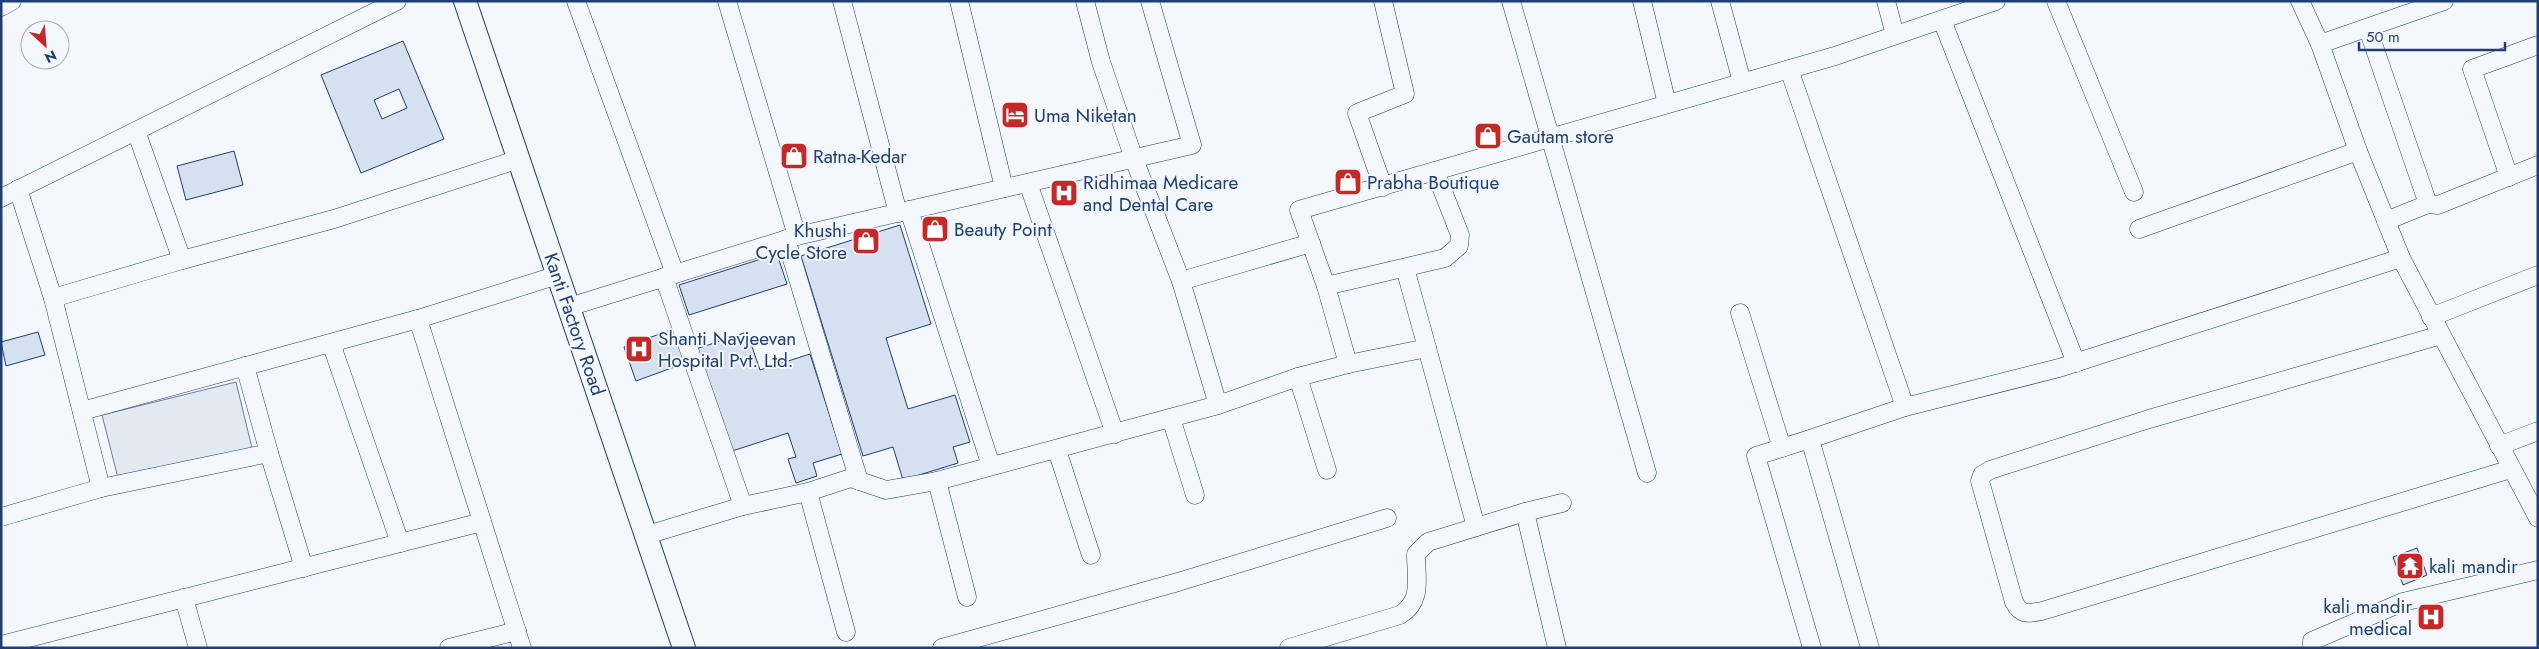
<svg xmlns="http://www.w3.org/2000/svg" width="2539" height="649" font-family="Jost,sans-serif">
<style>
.green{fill:#e3e9f0;stroke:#687fa3}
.building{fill:#d5e0f0;stroke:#1d3f73;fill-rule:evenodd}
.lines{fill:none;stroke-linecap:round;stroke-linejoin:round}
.minor-casing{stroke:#1d3f73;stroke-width:19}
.tertiary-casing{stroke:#1d3f73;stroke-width:24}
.minor{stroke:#f4f7fb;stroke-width:18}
.tertiary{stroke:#f4f7fb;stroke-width:22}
.labels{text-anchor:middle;stroke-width:4;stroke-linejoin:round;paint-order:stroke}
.poi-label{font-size:19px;fill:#1d3f73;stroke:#f4f7fb;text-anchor:start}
.street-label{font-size:19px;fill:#1d3f73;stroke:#f4f7fb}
</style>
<rect width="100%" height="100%" fill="#f4f7fb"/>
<polygon class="green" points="236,382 252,448 119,482 102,415"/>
<g class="building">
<path d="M 403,41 L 444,139 L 361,173 L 321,75 ZM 399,89 L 407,108 L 382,119 L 374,100 Z"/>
<polygon points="234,151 243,185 186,200 177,166"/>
<polygon points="900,225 931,324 886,338 908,409 955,395 970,442 953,447 958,463 903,480 893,447 863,456 801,256"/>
<polygon points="777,254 787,284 689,315 679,285"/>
<polygon points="676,328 688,362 636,381 624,347"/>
<polygon points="38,332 45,355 6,366 1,342"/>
<polygon points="747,332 760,370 810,354 842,454 813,463 817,476 796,483 788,459 796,457 788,433 729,452 696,349"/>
<polygon points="2417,548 2427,575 2403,585 2393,557"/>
</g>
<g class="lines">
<defs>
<g id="minor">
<polyline points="576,1 675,274"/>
<polyline points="727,1 797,236"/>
<polyline points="842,1 898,213"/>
<polyline points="959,1 1004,188"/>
<polyline points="1085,1 1101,62 1134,159 1181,281 1218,405"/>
<polyline points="1383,1 1405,94 1357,113 1383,187"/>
<polyline points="1511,1 1647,473"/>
<polyline points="1642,1 1667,104"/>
<polyline points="1720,1 1742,82"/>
<polyline points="1886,1 1895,35"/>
<polyline points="2056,1 2134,192"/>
<polyline points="2300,1 2320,44 2358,151 2401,258 2538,518"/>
<polyline points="1,7 12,1"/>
<polyline points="1942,20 2076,363"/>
<polyline points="2368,29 2428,204 2438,205 2538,165"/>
<polyline points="2320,44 2444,1"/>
<polyline points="1789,69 1905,407 2059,368 2401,258"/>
<polyline points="136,131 182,260"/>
<polyline points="2509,177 2472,69 2538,45"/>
<polyline points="1028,183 1115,434"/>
<polyline points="18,189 53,298 101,488"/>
<polyline points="1,198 397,1"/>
<polyline points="909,210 991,466"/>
<polyline points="2386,221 2428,204"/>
<polyline points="2139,229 2358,151"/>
<polyline points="786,239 859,481"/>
<polyline points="1405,268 1427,348"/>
<polyline points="664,277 743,506"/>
<polyline points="1181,281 1311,243"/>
<polyline points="1326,286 1445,258 1459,246 1460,235 1435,171"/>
<polyline points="53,298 182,260 334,219 519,159"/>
<polyline points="569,307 797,236 1192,145 1150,1"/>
<polyline points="1740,313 1782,448"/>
<polyline points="2431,317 2538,275"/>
<polyline points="418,319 522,648"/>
<path d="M 2441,335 L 2149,419 L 1990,470 L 1982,475 L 1980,481 L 2014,602 C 2021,615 2027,614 2042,611 L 2511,469"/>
<polyline points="331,343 400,543"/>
<polyline points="245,366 269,453"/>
<polyline points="1298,377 1348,364"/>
<polyline points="82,411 418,319 558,275"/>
<polyline points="1171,418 1195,495"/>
<polyline points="1810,439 1756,456 1812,648"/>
<polyline points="2499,446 2538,431"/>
<polyline points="1057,450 1091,555"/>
<polyline points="937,481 967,597"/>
<polyline points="808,492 851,478 886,490 937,481 1218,405 1298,377 1327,470"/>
<polyline points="1,517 101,488 269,453 304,568"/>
<polyline points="1476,527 1427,348 1348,364 1326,286 1299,210 1835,56 1996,1"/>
<polyline points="647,535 743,506 808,492 846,632"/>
<polyline points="184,598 198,648"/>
<polyline points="1,645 482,522"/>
<polyline points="449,648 517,631"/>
<polyline points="942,648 1178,582 1387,518"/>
<path d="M 1289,648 L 1400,615 C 1423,601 1416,578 1416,554 L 1428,542 L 1525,512"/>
<polyline points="1557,648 1525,512 1562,503"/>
<polyline points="1870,648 1810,439 1905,407"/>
<polyline points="2312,648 2312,641 2403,602 2538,570"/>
</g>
<polyline id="tertiary" points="465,1 684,648"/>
</defs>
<use href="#minor" class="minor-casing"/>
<use href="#tertiary" class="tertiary-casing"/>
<use href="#minor" class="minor"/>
<use href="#tertiary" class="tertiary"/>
</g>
<defs>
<symbol id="hotel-square" viewBox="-11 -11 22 22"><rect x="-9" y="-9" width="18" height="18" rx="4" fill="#c62828" stroke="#f4f7fb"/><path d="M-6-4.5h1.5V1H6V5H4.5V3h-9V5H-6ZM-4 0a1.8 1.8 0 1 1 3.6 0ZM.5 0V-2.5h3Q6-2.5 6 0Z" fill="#fff"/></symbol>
<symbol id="shop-square" viewBox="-11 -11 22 22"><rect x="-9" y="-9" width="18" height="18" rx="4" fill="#c62828" stroke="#f4f7fb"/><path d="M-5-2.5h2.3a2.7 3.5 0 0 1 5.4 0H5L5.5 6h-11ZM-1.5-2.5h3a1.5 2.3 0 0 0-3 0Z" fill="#fff"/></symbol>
<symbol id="hospital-square" viewBox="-11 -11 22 22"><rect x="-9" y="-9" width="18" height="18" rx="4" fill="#c62828" stroke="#f4f7fb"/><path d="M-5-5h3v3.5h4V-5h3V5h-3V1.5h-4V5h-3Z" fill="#fff"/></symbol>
<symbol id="temple-square" viewBox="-11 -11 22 22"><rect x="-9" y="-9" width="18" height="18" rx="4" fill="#c62828" stroke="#f4f7fb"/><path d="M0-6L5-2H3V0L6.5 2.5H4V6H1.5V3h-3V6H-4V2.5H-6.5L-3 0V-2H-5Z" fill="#fff"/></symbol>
</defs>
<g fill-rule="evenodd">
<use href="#hotel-square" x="999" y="99" width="32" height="32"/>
<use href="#shop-square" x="1472" y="120" width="32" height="32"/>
<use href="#shop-square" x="778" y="140" width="32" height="32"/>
<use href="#shop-square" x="1332" y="166" width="32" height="32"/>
<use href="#hospital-square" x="1048" y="177" width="32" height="32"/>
<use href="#shop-square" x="919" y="213" width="32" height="32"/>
<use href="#shop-square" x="850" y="225" width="32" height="32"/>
<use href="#hospital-square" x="623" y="333" width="32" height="32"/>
<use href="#temple-square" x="2394" y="550" width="32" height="32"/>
<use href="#hospital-square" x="2415" y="601" width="32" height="32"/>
</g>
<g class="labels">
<g class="poi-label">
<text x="1034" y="122">Uma Niketan</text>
<text x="1507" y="143">Gautam store</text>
<text x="813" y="163">Ratna-Kedar</text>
<text x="1083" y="189">Ridhimaa Medicare<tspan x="1083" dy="22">and Dental Care</tspan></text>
<text x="1367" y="189">Prabha Boutique</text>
<text x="954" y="236">Beauty Point</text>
<text x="847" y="237" text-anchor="end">Khushi<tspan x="847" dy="22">Cycle Store</tspan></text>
<text x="658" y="345">Shanti Navjeevan<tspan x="658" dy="22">Hospital Pvt. Ltd.</tspan></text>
<text x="2429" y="573">kali mandir</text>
<text x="2412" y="613" text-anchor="end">kali mandir<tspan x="2412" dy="22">medical</tspan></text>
</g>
<g class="street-label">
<text transform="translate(575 324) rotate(71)" y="7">Kanti Factory Road</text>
</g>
</g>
<rect width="2539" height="649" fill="none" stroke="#1d3f73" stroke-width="5"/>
<g transform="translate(45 45) rotate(154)"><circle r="24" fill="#f4f7fb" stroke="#9eadc5"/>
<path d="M0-4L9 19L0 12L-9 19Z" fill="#c62828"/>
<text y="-8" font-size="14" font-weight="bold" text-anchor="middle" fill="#1d3f73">N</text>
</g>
<path d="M2359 42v8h146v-8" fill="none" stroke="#1d3f73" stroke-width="2.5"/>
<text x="2366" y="42" font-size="15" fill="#1d3f73" stroke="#f4f7fb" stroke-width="4" paint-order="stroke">50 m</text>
</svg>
